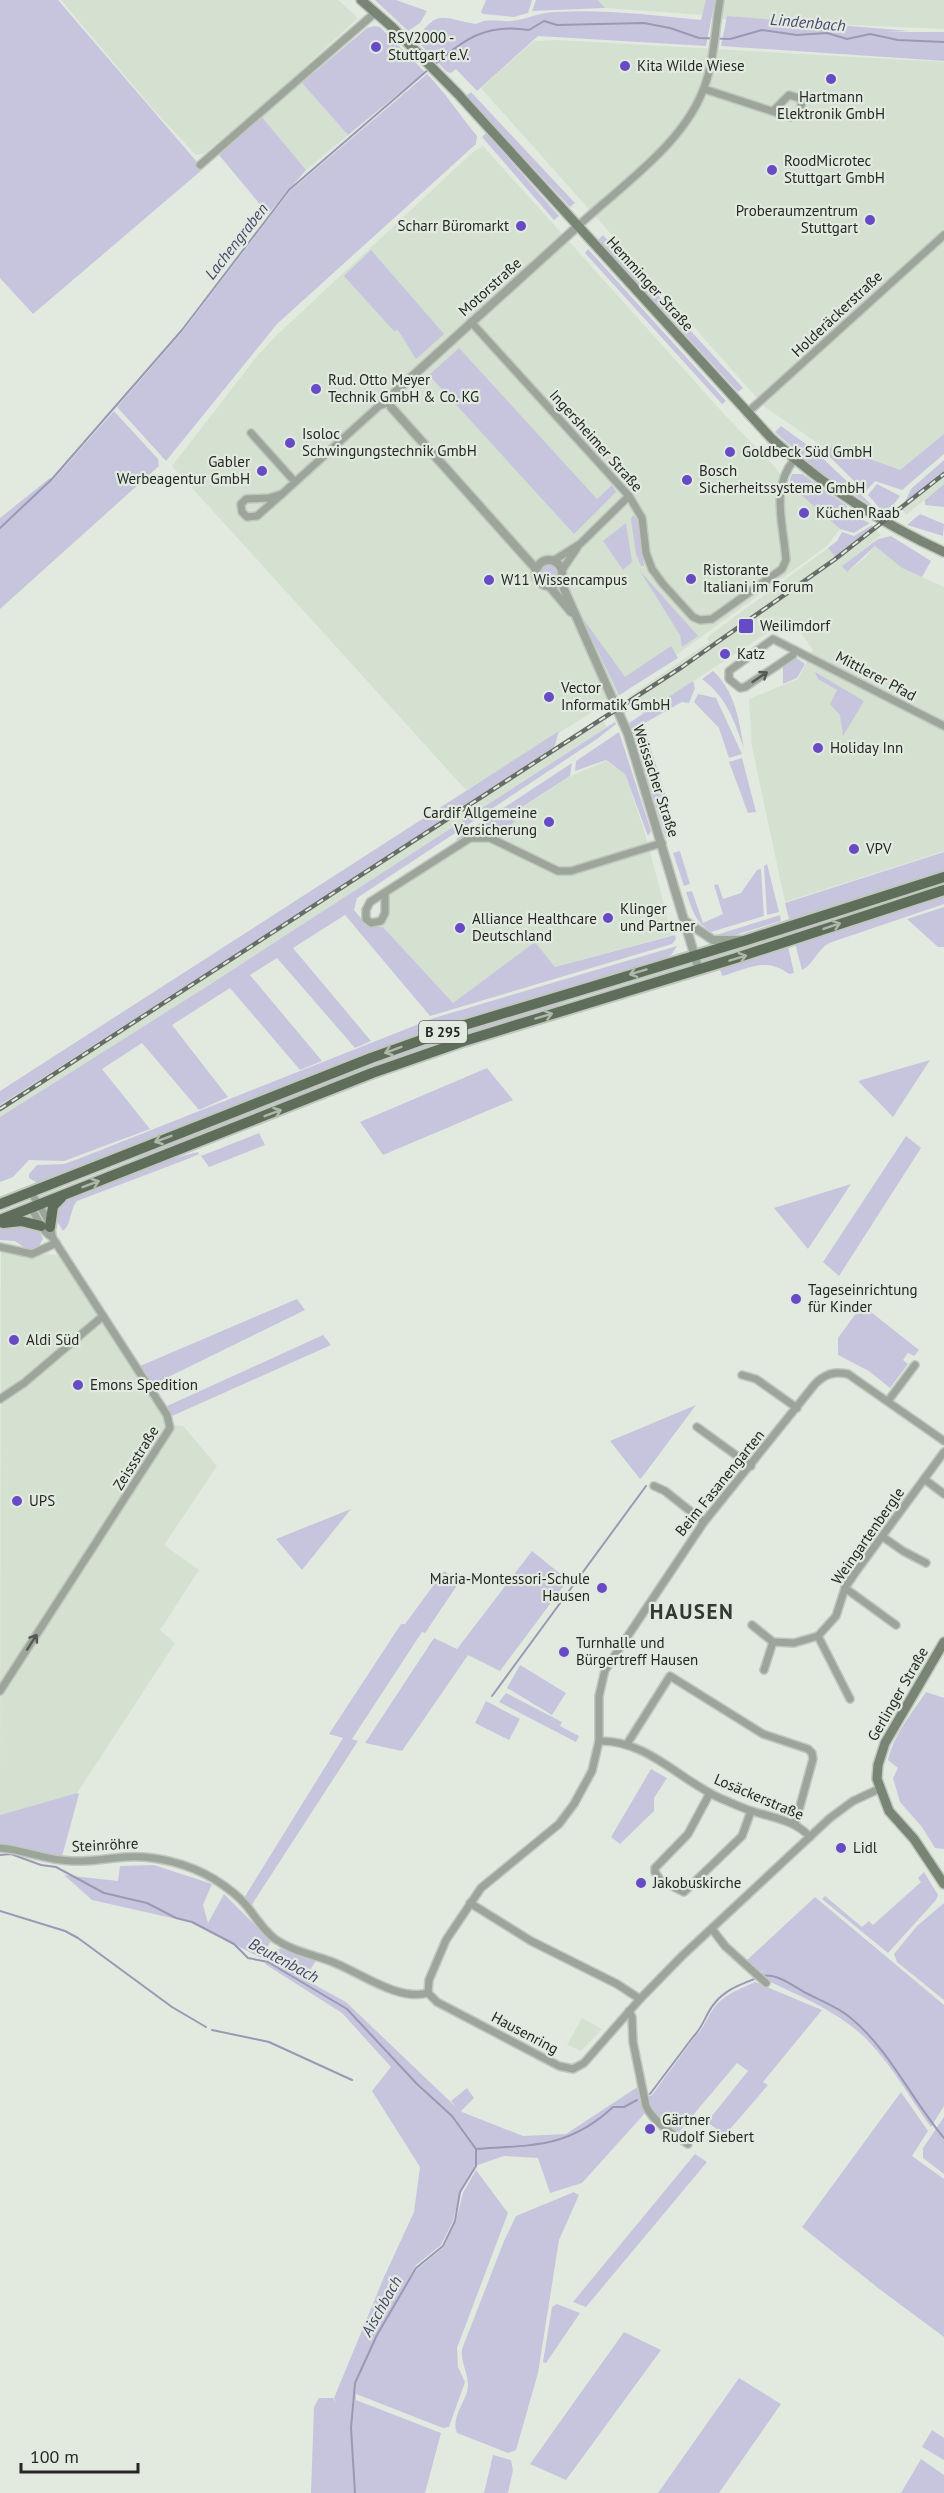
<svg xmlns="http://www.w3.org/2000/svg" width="944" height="2493" font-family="'PT Sans',sans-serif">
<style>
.built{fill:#d4e0d0}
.green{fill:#c7c5de}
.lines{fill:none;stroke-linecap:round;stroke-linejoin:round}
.stream{stroke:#9a98b4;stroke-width:2}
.minor-casing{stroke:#c0c7be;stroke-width:10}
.tertiary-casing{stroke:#c0c7be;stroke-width:11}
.secondary-casing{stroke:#c0c7be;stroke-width:12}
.primary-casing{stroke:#c0c7be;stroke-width:14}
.minor{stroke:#9ca599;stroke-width:7}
.tertiary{stroke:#9ca599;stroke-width:8}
.secondary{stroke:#798574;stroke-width:9}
.primary{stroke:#5f6e5a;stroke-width:10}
.rail-casing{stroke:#676c66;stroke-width:4.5}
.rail{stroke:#e2eae0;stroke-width:2;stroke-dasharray:7;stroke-linecap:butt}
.oneway{stroke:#545952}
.oneway2{stroke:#aeb8aa}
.poi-dot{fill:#674bc4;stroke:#e2eae0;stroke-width:2}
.labels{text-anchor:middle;stroke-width:4.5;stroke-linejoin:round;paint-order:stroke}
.shield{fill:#e2eae0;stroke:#5d625c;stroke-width:1.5}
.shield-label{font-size:14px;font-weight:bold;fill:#242723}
.poi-label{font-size:15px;fill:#242723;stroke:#e2eae0;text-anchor:start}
.street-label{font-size:15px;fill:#242723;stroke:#e2eae0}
.water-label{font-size:16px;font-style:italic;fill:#4a4470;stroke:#e2eae0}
.district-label{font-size:21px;font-weight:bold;letter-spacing:1.5px;fill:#343a32;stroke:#e2eae0}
</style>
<rect width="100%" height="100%" fill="#e2eae0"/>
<g class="built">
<polygon points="61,0 338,0 358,18 258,110 205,153 196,155 154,110"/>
<polygon points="598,0 944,0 944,29 717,19 704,15 605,8"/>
<polygon points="558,40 944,62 944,434 900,470 836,446 825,448 766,408 481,88 534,41"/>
<polygon points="302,83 348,135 306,170 262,117"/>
<polygon points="483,146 724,414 776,468 790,493 799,493 840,529 827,546 625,692 466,790 172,466 258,355 277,335 473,152"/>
<polygon points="944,471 944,484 906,515 900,506"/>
<polygon points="873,527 881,535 843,566 847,572 866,557 875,546 902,568 944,587 944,851 785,902 752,747 749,699 798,679 813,650 790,618 643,714 628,697 709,642 707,638 714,632 828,548 835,556"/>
<polygon points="601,717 607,727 209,985 0,1117 0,1105 386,858"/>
<polygon points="606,761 625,774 645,833 672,935 555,967 535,942 453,1003 383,927 389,894 571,776"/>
<polygon points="1,1250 28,1258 46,1254 57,1255 61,1258 159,1410 175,1425 183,1426 217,1466 164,1545 199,1570 160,1630 175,1643 77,1793 0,1815"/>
<polygon points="582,2018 602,2029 581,2051 567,2045"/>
</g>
<g class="green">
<polygon points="0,0 58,0 203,169 33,314 0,278"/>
<polygon points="375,0 396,0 427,11 420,23 408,31"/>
<polygon points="486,0 532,0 528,13 514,17 483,14 481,12"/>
<polygon points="536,0 598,0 605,8 532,11"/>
<path d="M 706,0 L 715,0 L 706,46 L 538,36 L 477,91 L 456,69 L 451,73 L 447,72 L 416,40 C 438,8 442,18 476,24 C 488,17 499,22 512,21 C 524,20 538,13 553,12 C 602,9 652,15 701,20 Z"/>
<polygon points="727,16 910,31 884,32 944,32 944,61 721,46"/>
<polygon points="374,26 380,27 425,72 348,135 302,83 367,28"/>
<path d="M 427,74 C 446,93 460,116 477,136 L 476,144 L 277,324 L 166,461 L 117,407 L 183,331 L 290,191 Z"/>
<polygon points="471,92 575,203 570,207 466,96"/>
<polygon points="262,117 306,170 268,214 219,155"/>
<polygon points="486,133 559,216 554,220 482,137"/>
<polygon points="603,235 743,388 738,392 598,240"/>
<polygon points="588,249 726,401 722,404 585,253"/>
<polygon points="371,250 444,334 416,359 398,330 394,331 344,276"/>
<polygon points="459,348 597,499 612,485 616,492 574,534 429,375"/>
<polygon points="114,411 158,459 159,466 0,609 0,518 50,478 53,480"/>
<polygon points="781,426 814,450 876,509 820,472 775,432"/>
<polygon points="944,434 944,454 902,490 875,481 865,492 823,450 835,446 900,470"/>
<polygon points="944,460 944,471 904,504 911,489"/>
<polygon points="792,474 802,474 847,506 846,512 870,523 854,533 840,529 799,493 790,493 788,485"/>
<polygon points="877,484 900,496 894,504 883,512 868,495"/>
<polygon points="944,484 944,507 925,505 925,500"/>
<polygon points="920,514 944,524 943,536 907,525"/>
<polygon points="633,515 637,519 644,566 641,566 636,554 631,519"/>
<polygon points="626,523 632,562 623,570 603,541"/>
<polygon points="872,525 873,527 835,557 828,548 837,541 842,532 854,536"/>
<polygon points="891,536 931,561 922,577 902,568 875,546 847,572 842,566 878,539"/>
<circle cx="549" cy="574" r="9"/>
<polygon points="640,571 698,636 682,647 680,635"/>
<polygon points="581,616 625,677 671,646 678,658 619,695"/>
<polygon points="794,656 805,664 797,678 783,684 783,665"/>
<path d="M 713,671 C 735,691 739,720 744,748 C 733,719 728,699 702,679 Z"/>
<polygon points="815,672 864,701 843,736 840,715 830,704 837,690 818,679"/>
<polygon points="693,681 695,688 689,703 682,702 643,724 678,835 666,838 629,723"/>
<polygon points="698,694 716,698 742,754 729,758 719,728 694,702"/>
<polygon points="615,722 616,724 597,739 357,898 354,910 367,926 383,927 453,1003 535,942 555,967 675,935 676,939 672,944 430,1016 345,915 293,948 371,1041 355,1048 277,958 250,975 322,1061 300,1070 230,988 172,1025 228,1097 199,1110 142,1043 102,1069 150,1129 64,1161 29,1160 13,1177 0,1182 0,1117 209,985"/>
<polygon points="559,731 554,748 386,858 0,1105 0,1091"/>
<polygon points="619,732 651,831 648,836 625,774 606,760 575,771 576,761"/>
<polygon points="742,758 756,812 748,813 729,762"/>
<polygon points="572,763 570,776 513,813 516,819 499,840 459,842 456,839"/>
<polygon points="680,851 690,884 684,886 673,853"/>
<polygon points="944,852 944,874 808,917 789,919 785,903"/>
<polygon points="767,864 779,912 767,915 764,866"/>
<path d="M 761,869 L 764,916 L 711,932 C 695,922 692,909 686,892 L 692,891 L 703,923 L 723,914 L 714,885 L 718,884 L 723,899 L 741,893 L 757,870 Z"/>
<path d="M 944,895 L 944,904 L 829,943 C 816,951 813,965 802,970 L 795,943 Z"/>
<polygon points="944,907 944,947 938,947 907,919"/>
<polygon points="780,915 781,921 728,937 713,936"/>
<polygon points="677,946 672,954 665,959 458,1023 38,1183 29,1178 29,1174 37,1165 64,1164 78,1159 434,1018"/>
<path d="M 788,946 L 794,973 L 789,974 C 766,956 747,969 722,976 L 720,969 Z"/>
<polygon points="569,998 570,1000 544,1011 451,1040 130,1164 129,1162 153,1149 388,1057"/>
<polygon points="930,1060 893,1117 858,1081"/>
<polygon points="487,1068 513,1100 383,1155 360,1122"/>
<polygon points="259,1133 265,1145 209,1167 201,1156"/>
<polygon points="906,1136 921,1148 839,1276 823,1262"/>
<path d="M 198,1152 L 199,1154 L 185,1160 L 77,1201 C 69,1211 72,1224 63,1231 L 56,1219 L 56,1209 L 68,1198 L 163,1161 Z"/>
<polygon points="851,1184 808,1249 774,1208"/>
<polygon points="15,1223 38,1228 43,1239 38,1248 28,1250 15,1241 0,1240 0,1229"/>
<polygon points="297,1299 305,1310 152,1385 140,1366"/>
<polygon points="862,1305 919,1350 914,1356 908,1353 903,1360 908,1364 890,1388 869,1371 838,1355 838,1338"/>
<polygon points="323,1335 331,1345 172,1416 167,1406"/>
<polygon points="696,1405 643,1476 640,1479 610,1441"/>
<polygon points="351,1509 302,1570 276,1539"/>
<polygon points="532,1551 568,1580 500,1671 468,1655 402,1751 365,1743 434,1638 457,1649"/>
<polygon points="444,1571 460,1581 425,1633 422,1632 352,1739 358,1741 251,1906 244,1898 343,1738 329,1734 401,1624 405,1624"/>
<polygon points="520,1665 566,1693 552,1715 507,1688"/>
<path d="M 926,1692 L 944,1698 L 944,1849 L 935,1848 L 922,1827 L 900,1802 L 893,1778 L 898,1768 L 888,1760 C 894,1734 912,1713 926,1692 Z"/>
<polygon points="506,1693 562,1722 560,1726 579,1736 576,1742 499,1702"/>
<polygon points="486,1701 520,1719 509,1740 475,1723"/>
<polygon points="651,1769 667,1778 654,1798 654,1811 620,1844 611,1837"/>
<polygon points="77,1793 79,1794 61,1860 21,1847 0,1846 0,1815"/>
<polygon points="154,1865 212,1884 203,1905 208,1923 224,1894 271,1941 261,1958 194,1923 92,1900 64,1875 118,1881 120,1866"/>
<polygon points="924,1872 938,1895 936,1900 888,1953 822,1899 825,1896 862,1927 869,1921 873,1925 921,1882 918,1878"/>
<path d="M 815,1897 L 944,2005 L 944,2106 L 931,2127 C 909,2097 889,2060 862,2035 C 834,2010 800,1996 766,1980 L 761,1975 L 763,1970 L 760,1973 L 746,1961 Z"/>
<polygon points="944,1903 944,2000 897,1962 894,1954 917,1926"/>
<polygon points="284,1948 316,1961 304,1979 346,2002 456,2107 451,2101 467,2088 474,2098 461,2111 462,2112 523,2136 566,2134 639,2086 646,2112 582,2183 550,2193 538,2158 504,2156 475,2166 461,2189 453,2221 441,2245 416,2265 402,2292 417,2269 444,2247 456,2221 463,2193 476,2170 508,2213 457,2348 458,2367 465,2382 449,2427 443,2428 356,2394 356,2400 441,2433 425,2493 311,2493 314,2407 319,2398 333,2398 336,2403 334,2398 384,2277 414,2212 420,2167 372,2091 391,2067 342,2013 265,1964 275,1950"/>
<path d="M 755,1982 L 822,2010 L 763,2082 L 768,2085 L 725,2135 L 707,2122 L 748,2071 L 737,2063 L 678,2133 L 650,2108 L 646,2098 L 652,2095 L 694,2038 C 705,2028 708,2013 718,2003 C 728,1993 742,1988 755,1982 Z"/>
<polygon points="901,2092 928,2131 912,2156 944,2179 944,2337 878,2288 802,2227"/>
<polygon points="944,2117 944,2174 923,2158 923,2148"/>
<polygon points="695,2154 707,2162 586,2307 573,2302"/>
<path d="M 574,2192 L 579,2195 L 559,2240 L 538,2373 L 516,2450 L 508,2453 L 457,2433 C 451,2419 463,2405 467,2392 C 471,2376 460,2364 462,2349 L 504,2241 L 516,2216 Z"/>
<polygon points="557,2304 580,2313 546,2363 543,2362 552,2307"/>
<polygon points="624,2332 661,2350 566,2480 530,2464"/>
<polygon points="739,2378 781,2404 719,2493 658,2493"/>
<polygon points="932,2430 944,2438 944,2460 922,2447"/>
<polygon points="493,2455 511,2460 513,2470 508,2493 484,2493"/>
<polygon points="921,2459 944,2475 944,2493 901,2493"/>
</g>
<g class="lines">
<g class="stream">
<path d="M 433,66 C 464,39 486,23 529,30 L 544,21 L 557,25 L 644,23 L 670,28 L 699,38 L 730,39 L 762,30 L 797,35 L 827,33 L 847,39 L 870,34 L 898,40 L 944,42"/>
<polyline points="0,528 52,479 182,330 289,190 429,69"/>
<polyline points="492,1696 646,1486"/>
<polyline points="0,1855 11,1854 41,1865 56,1867 104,1893 147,1903 176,1918 192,1922 234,1944 248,1958 268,1962 347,2009 417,2084 452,2116 476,2149"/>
<polyline points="0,1911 65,1931 78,1938 172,2007 206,2027"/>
<path d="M 762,1976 C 776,1973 792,1985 804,1992 C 819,2000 839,2007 852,2019 C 891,2052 911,2099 944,2138"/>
<polyline points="212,2030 269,2042 352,2080"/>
<path d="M 650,2094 L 693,2037 C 701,2029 703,2023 708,2013 C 719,1992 736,1986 757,1978"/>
<path d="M 476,2149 C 533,2145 569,2148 613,2107 L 624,2107 L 637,2100"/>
<polyline points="355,2493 351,2428 355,2383 377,2335 416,2268 443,2246 455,2221 460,2192 476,2166 476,2149"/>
</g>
<defs>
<g id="minor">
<polyline points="704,89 790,117 800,112 802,101 799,98 789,95 773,111"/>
<polyline points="200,165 376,12"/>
<path d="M 578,226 C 622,185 688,141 706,82 C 715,56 715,27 720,0"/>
<path d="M 471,322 L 629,496 L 642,518 L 646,553 L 652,569 L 663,584 L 693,617 L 700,620 L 712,619 L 782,569 L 786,560 C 784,527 770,488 794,460"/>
<polyline points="747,413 944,235"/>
<polyline points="251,433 295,482"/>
<polyline points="282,494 379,406 390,402"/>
<polygon points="282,494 257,516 247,517 242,512 241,504 246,499 269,498"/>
<polyline points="553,561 580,544 629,496"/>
<polyline points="562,570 577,548"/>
<polyline points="795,650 793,655 745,687 740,688 729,679 729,671 773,639 944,726"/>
<polyline points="385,894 385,913 381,921 371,923 366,919 366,910 370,902 470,838 490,838 558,871 571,871 662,843"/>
<path d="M 37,1205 L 33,1211 C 38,1220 43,1232 52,1237"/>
<polyline points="0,1247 32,1254 56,1243"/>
<polyline points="742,1375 756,1379 797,1408"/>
<polyline points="0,1399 24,1383 103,1316"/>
<polyline points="888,1401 915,1365"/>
<polyline points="697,1427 751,1466"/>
<polyline points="924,1479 944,1494"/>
<polyline points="654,1486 665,1491 704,1522"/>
<polyline points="883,1537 903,1551 926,1563"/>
<polyline points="845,1588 896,1625"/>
<polyline points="752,1625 773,1642 794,1643 818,1636 836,1616 845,1588 855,1573 944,1452"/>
<polyline points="818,1636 850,1699"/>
<polyline points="764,1670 773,1642"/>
<path d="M 0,1691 L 170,1428 L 167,1415 L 52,1237 C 52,1220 38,1206 31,1192"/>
<path d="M 599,1741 C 648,1740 680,1781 722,1799 C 732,1803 742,1808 752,1811 C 773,1818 795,1820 810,1837"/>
<polyline points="627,1744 670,1676 763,1734 808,1749 812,1753 813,1759 795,1824"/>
<path d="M 879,1789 L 853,1801 L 830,1818 L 682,1956 L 640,1999 L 584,2063 L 573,2069 L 559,2066 L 437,2002 L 428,1993 L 429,1980 L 446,1940 L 481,1888 L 559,1824 L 574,1804 L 592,1771 L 599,1741 L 599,1696 L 605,1670 L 704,1522 L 815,1384 C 825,1374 834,1371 848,1374 L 944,1441"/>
<polyline points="710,1793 688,1834 655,1868 655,1872 660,1880 684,1892 742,1836 751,1811"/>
<path d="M 0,1848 C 26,1850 48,1861 72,1861 C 90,1862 108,1858 126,1857 C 155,1855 189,1864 214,1879 C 225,1886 237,1894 246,1905 C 255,1916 263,1930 275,1939 C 292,1951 311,1954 330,1961 C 358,1971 398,2002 428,1993"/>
<polyline points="470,1903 531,1941 617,1984 640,1999"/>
<polyline points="712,1929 725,1946 766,1983"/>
<path d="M 629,2011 L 632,2017 L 633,2042 L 646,2106 C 653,2122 673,2134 688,2144"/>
</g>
<g id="tertiary">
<circle cx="549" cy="573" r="13"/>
<polyline points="536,569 391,407 390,402 395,392 578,226"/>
<polyline points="560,580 628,734 699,970"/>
<polyline points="550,587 571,612"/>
<polyline points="685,921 713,940 741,940"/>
</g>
<g id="secondary">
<path d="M 361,0 L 392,27 L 458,94 L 771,438 C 822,485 881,523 944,552"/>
<polyline points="944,1642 885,1743 878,1765 877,1779 889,1811 914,1839 944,1884"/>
</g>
<g id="primary">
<polyline points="0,1204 371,1058 458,1027 747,940 944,877"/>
<polyline points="0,1220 372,1073 464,1041 736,958 944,890"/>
<polyline points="3,1223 21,1221 41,1226"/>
<polyline points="50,1227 53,1206 61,1198"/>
</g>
</defs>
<use href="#minor" class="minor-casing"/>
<use href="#tertiary" class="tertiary-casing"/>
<use href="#secondary" class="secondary-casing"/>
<use href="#primary" class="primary-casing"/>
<use href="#minor" class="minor"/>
<use href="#tertiary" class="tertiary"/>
<use href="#secondary" class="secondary"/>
<use href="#primary" class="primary"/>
<defs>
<polyline id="rail" points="0,1109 682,667 834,560 944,474"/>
</defs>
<use href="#rail" class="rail-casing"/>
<use href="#rail" class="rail"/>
</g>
<defs><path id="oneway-shaft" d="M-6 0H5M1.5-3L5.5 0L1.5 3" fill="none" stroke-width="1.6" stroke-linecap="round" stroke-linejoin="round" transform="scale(1.5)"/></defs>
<g class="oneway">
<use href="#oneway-shaft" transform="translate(760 677) rotate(-34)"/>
<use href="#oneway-shaft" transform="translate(32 1642) rotate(-57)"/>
</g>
<g class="oneway2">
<use href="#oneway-shaft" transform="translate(832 926) rotate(-19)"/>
<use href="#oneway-shaft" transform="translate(738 958) rotate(-17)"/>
<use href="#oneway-shaft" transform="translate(638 972) rotate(163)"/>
<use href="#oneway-shaft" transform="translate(544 1016) rotate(-17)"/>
<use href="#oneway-shaft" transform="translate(393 1050) rotate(160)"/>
<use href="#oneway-shaft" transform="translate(273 1113) rotate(-21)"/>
<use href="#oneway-shaft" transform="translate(163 1139) rotate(159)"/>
<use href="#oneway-shaft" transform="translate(91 1184) rotate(-21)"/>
</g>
<g class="poi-dot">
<circle cx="376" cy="47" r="6"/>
<circle cx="625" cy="66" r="6"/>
<circle cx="831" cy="79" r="6"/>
<circle cx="772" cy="170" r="6"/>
<circle cx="870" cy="220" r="6"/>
<circle cx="521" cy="226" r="6"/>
<circle cx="316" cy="389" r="6"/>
<circle cx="290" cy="443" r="6"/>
<circle cx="730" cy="452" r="6"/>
<circle cx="262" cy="471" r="6"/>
<circle cx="687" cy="480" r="6"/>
<circle cx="804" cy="513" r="6"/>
<circle cx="691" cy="579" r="6"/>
<circle cx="489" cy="580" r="6"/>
<rect x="738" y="618" width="16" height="16" rx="3"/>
<circle cx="725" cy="654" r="6"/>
<circle cx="549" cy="697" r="6"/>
<circle cx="818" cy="748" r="6"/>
<circle cx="549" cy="822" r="6"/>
<circle cx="854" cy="849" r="6"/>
<circle cx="608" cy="918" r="6"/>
<circle cx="460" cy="928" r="6"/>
<circle cx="796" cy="1299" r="6"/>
<circle cx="14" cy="1340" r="6"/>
<circle cx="78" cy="1385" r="6"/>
<circle cx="17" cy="1501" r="6"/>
<circle cx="602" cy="1588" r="6"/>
<circle cx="564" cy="1652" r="6"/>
<circle cx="841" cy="1848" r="6"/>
<circle cx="641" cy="1883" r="6"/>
<circle cx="650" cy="2129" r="6"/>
</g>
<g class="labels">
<rect class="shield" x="419" y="1021" width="48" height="22" rx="4.5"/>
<g class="shield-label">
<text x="443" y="1037">B 295</text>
</g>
<g class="poi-label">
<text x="388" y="43">RSV2000 -<tspan x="388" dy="17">Stuttgart e.V.</tspan></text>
<text x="637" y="71">Kita Wilde Wiese</text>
<text x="831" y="102" text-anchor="middle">Hartmann<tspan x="831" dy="17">Elektronik GmbH</tspan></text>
<text x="784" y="166">RoodMicrotec<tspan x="784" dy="17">Stuttgart GmbH</tspan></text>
<text x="858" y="216" text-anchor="end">Proberaumzentrum<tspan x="858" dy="17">Stuttgart</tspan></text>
<text x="509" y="231" text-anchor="end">Scharr Büromarkt</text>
<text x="328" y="385">Rud. Otto Meyer<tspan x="328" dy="17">Technik GmbH &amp; Co. KG</tspan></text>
<text x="302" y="439">Isoloc<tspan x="302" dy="17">Schwingungstechnik GmbH</tspan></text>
<text x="742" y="457">Goldbeck Süd GmbH</text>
<text x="250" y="467" text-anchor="end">Gabler<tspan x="250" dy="17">Werbeagentur GmbH</tspan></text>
<text x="699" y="476">Bosch<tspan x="699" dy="17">Sicherheitssysteme GmbH</tspan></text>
<text x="816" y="518">Küchen Raab</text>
<text x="703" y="575">Ristorante<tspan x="703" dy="17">Italiani im Forum</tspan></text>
<text x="501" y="585">W11 Wissencampus</text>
<text x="760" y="631">Weilimdorf</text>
<text x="737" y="659">Katz</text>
<text x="561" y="693">Vector<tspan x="561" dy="17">Informatik GmbH</tspan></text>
<text x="830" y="753">Holiday Inn</text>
<text x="537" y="818" text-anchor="end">Cardif Allgemeine<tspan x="537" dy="17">Versicherung</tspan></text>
<text x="866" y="854">VPV</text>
<text x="620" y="914">Klinger<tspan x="620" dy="17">und Partner</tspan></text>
<text x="472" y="924">Alliance Healthcare<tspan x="472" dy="17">Deutschland</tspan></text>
<text x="808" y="1295">Tageseinrichtung<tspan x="808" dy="17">für Kinder</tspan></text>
<text x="26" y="1345">Aldi Süd</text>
<text x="90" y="1390">Emons Spedition</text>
<text x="29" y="1506">UPS</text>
<text x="590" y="1584" text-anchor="end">Maria-Montessori-Schule<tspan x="590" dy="17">Hausen</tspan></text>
<text x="576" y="1648">Turnhalle und<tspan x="576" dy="17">Bürgertreff Hausen</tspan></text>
<text x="853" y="1853">Lidl</text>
<text x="653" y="1888">Jakobuskirche</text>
<text x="662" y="2125">Gärtner<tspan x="662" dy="17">Rudolf Siebert</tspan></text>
</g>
<g class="street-label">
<text transform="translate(650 284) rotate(48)" y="5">Hemminger Straße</text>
<text transform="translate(490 287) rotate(-42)" y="5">Motorstraße</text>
<text transform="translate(837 314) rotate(-43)" y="5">Holderäckerstraße</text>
<text transform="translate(596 441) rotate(48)" y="5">Ingersheimer Straße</text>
<text transform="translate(876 676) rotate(28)" y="5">Mittlerer Pfad</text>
<text transform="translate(656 781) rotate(72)" y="5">Weissacher Straße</text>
<text transform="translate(136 1458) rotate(-58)" y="5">Zeissstraße</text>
<text transform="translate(720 1483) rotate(-51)" y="5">Beim Fasanengarten</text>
<text transform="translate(868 1536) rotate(-55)" y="5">Weingartenbergle</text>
<text transform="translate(898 1694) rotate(-60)" y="5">Gerlinger Straße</text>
<text transform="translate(759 1797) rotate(23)" y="5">Losäckerstraße</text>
<text transform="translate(105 1845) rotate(-3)" y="5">Steinröhre</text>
<text transform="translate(525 2033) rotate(28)" y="5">Hausenring</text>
</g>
<g class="water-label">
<text transform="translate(808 22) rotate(5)" y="6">Lindenbach</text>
<text transform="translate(236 241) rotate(-52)" y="6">Lachengraben</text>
<text transform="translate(284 1960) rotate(28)" y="6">Beutenbach</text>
<text transform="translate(381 2306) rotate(-61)" y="6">Aischbach</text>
</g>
<g class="district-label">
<text x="692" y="1619">HAUSEN</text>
</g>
</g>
<path d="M21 2463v9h117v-9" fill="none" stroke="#242723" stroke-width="3"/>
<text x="30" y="2463" font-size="18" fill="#242723" stroke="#e2eae0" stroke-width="4.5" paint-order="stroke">100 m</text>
</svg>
